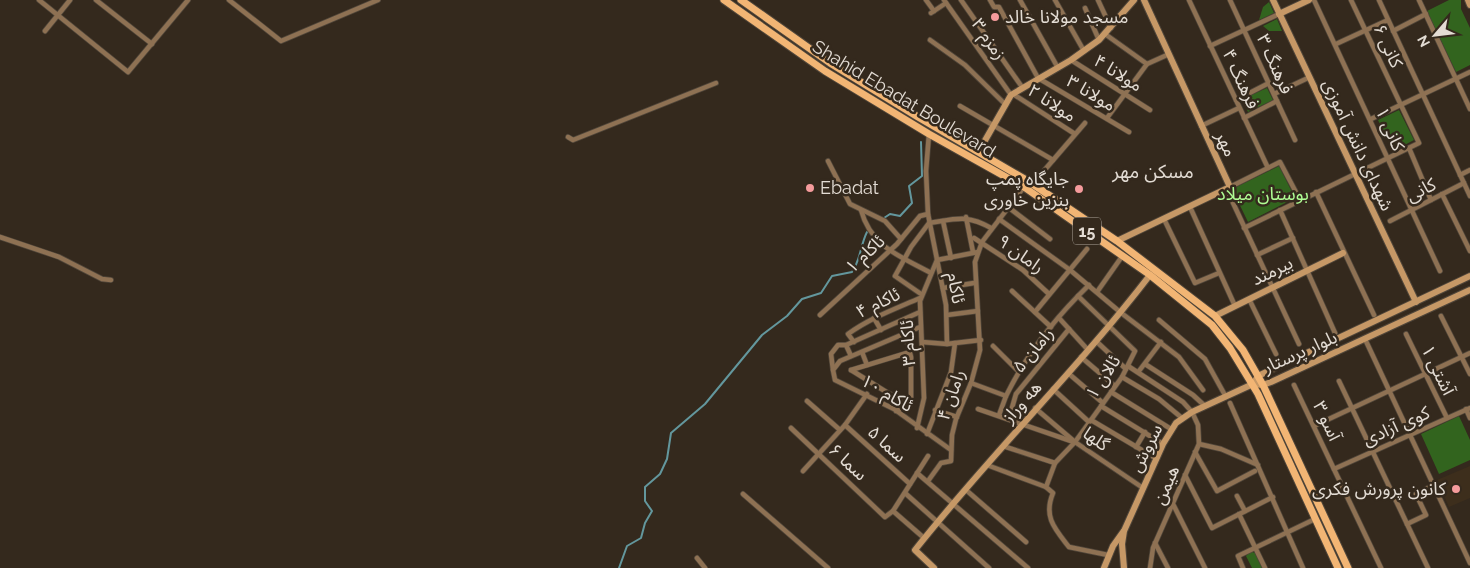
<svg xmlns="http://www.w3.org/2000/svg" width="1470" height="568" font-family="Raleway,'Noto Sans Arabic',sans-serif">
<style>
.built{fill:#3d2e1c}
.green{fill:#32641e}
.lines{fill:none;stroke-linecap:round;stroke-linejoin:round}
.stream{stroke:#63979d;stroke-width:2}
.street-casing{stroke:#50463a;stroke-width:6}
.secondary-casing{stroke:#50463a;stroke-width:8}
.primary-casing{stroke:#50463a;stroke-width:9}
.street{stroke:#8e7153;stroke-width:4.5}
.secondary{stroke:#c69866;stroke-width:6}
.primary{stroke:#f2b574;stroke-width:7}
.poi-dot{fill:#f59b9c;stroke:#34291d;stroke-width:2}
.labels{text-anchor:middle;stroke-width:5;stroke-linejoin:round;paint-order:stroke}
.shield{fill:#34291d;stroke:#aea69d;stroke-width:1}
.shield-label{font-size:16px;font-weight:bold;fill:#e3dcd4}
.poi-label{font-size:18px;fill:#e3dcd4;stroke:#34291d;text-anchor:start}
.street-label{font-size:18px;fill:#e3dcd4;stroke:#34291d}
.park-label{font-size:18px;fill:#affd94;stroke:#34291d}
.neighbourhood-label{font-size:19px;fill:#e3dcd4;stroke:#34291d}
</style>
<rect width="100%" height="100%" fill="#34291d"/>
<polygon class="built" points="1470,466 1470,498 1449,507 1437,480"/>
<g class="green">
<polygon points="1449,0 1461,0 1461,9 1470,28 1470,65 1456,72 1427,11"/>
<polygon points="1269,2 1274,13 1259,20 1263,7"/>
<polygon points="1277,19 1282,31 1269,31 1263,26"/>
<polygon points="1267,88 1273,100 1248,112 1242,99"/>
<polygon points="1399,110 1414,140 1393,151 1378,120"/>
<polygon points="1279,166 1295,198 1248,222 1232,189"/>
<polygon points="1459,416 1470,440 1470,460 1439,474 1421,434"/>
<polygon points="1250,551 1255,553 1262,568 1252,568 1246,556"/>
</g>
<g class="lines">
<g class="stream">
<polyline points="884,218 890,214 900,216 912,203 909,186 922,176 921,142"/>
<path d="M 619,568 L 627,546 L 641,538 L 645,523 L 652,511 L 645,501 L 645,487 L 660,474 L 667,459 L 671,433 L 705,404 L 762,335 L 787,316 L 802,299 L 821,293 L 832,276 L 852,272 C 861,259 860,246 867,232"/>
</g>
<defs>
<g id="street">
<polyline points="39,0 128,72 188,0"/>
<polyline points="96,0 152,44"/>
<polyline points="229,0 281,41 378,0"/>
<polyline points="926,0 934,11"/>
<polyline points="944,0 1011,95"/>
<polyline points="961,0 1022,87"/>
<polyline points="990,0 994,7 999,7 1038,78 1129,132"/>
<polyline points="1020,0 1058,68"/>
<polyline points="1055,0 1084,51"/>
<polyline points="1098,0 1111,28"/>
<polyline points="1189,0 1268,168"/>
<polyline points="1230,0 1295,140"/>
<polyline points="1314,0 1440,271"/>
<polyline points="1379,0 1470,196"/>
<polyline points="1419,0 1470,109"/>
<polyline points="1085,8 1099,40"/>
<polyline points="931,13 946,3"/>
<polyline points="45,31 70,0"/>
<polyline points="1393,31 1426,14"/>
<polyline points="1105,34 1147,64"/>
<polyline points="930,40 965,65 1006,105"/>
<polyline points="1336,44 1388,20"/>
<polyline points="1210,46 1279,14"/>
<polyline points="1071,60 1150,110"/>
<polyline points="1013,94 1075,134"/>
<polyline points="1274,94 1310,77"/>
<polyline points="1236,100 1269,83"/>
<polyline points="960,106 1053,160"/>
<polyline points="1107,118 1147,64 1167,55"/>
<polyline points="1244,118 1277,101"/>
<polyline points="1371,119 1470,72"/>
<polyline points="1201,126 1239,108"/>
<polyline points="568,137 573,140 716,83"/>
<polyline points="1409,148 1431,200"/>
<polyline points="828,161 850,204 885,221 901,239"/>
<polyline points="1042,173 1085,123"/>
<polyline points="1460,175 1470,170"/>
<polyline points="1230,187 1280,162 1300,200"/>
<polyline points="1227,190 1299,344"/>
<polyline points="1316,192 1374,315"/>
<polyline points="1442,194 1470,251"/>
<polyline points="1008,207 1050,239"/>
<polyline points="1190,207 1235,306"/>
<path d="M 861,210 C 871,247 900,256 931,273"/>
<polyline points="1280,210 1335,333"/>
<polyline points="966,217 973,252"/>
<polyline points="999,219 1070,270 1120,312 1179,357 1203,390"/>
<polyline points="1164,219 1195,283 1219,273"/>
<polyline points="943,221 951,258"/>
<polyline points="1390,221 1464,183"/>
<polyline points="1244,228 1419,143 1351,0"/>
<polyline points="0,237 59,257 102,279 111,280"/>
<polyline points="974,238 1023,270 1049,294"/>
<polyline points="1257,255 1293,238"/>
<polyline points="943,288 974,283"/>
<polyline points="1012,291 1051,327"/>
<polyline points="1097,292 1123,255"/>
<path d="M 921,294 L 895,276 L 911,247 L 929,223 C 956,219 967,214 991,228"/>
<path d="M 1078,296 L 1135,351 L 1122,377 L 1091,420 L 1075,442 L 1055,463 L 1046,487 L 1053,493 C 1043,517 1055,529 1069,547 L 1108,555"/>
<polyline points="1249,299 1276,354"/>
<polyline points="1035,312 1087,249"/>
<polyline points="820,315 897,244 920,216 928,214"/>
<polyline points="947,315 978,311"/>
<polyline points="1441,316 1470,374"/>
<polyline points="874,318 881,330"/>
<polyline points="1059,318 1088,350"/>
<polyline points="1159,320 1205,359 1226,397"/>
<polyline points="920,327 840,361 833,370 835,380 894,409 951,450"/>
<polyline points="1406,334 1447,418"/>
<polyline points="1365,339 1470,563"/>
<path d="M 854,342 L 848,334 C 870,318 895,309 920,298"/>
<polyline points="922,342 947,344"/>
<polyline points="1097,342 1126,369"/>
<polyline points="955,343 981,340"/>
<polyline points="993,346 1018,371"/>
<polyline points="862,352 867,365"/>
<polyline points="851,356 846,345 920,312"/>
<polyline points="1081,357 1115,386"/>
<polyline points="1145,364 1193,395 1205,406"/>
<polyline points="1128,366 1183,402 1192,412 1198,425 1199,444 1153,548 1150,568"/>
<polyline points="833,370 831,354 838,345 846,345"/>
<polyline points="851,370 888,393 911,404"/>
<polyline points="851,370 910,352"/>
<polyline points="1139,371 1161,342"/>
<polyline points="1068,373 1103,403"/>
<polyline points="1122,377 1159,399 1182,418"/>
<polyline points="1339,381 1428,568"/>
<polyline points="971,383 1006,396 999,415"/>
<polyline points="1294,385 1381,568"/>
<polyline points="1053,389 1089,422"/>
<polyline points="1111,392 1171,429"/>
<path d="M 1006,396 C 1026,355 1056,317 1089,285"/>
<polyline points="807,401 840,430"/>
<polyline points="1230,403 1303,568"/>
<polyline points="1101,406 1163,444"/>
<polyline points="1035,408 1075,442 1143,488"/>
<polyline points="978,409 1071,441"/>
<polyline points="1466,409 1470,418"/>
<polyline points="935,410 957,417"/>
<polyline points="896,411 911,404 911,357 905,333"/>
<polyline points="1009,418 1016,394 1069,329"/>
<polyline points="1091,420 1157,459"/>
<polyline points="845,425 910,484"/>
<polyline points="1314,426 1470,353"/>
<polyline points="791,428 885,517 893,511 928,456"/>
<polyline points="917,428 924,398 920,301 937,260 978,252"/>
<polyline points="927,434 951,372 955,343 947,344 946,305 928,214 926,171 929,134"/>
<polyline points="1199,444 1221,449 1258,465"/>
<polyline points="1003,446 1055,463"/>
<polyline points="1136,447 1145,432"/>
<polyline points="1195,452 1217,491 1255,471"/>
<polyline points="987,465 1046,487"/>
<polyline points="1334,469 1470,408"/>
<polyline points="803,471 845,425 867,394"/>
<polyline points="917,473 1028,568"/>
<polyline points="1185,475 1212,528 1273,497"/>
<polyline points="928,481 941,463 951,461 952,435 956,419 971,383 980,350 975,262 982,242 1024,187"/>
<polyline points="966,490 1026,542"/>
<polyline points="905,493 989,568"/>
<polyline points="743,494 828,568"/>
<polyline points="1237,496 1245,511"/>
<polyline points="1173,504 1205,568"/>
<polyline points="893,511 924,538"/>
<polyline points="1239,514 1265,568"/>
<polyline points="1407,524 1426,515 1416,494 1434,485"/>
<polyline points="1155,543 1168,568"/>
<polyline points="697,558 705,568"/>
<polyline points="1243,568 1238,556 1315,519"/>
</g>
<g id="secondary">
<polyline points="1273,0 1416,302"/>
<polyline points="1468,0 1470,5"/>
<polyline points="1279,14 1309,0"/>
<polyline points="979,151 1011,95 1071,60 1099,40 1134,0"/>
<polyline points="1117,241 1230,187 1144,0"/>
<polyline points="1215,316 1343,253"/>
<polyline points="1253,384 1263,385 1271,382 1470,290"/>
<path d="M 934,568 L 915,550 C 990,455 1077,370 1150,275"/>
<polyline points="1104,568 1113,546 1123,532"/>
<polyline points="1124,568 1122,544 1124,531 1163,444 1176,423 1192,412 1253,384 1258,376 1470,276"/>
</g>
<g id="primary">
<polyline points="724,0 825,71 929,134 1024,187 1150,275 1212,325 1230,348 1258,394 1338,568"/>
<polyline points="741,0 830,63 918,117 1028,181 1117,241 1215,316 1243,350 1263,385 1348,568"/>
</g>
</defs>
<use href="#street" class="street-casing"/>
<use href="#secondary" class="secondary-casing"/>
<use href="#primary" class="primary-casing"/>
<use href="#street" class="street"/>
<use href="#secondary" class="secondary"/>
<use href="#primary" class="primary"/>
</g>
<g class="poi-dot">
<circle cx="995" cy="17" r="5"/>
<circle cx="810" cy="188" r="5"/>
<circle cx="1079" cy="189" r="5"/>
<circle cx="1456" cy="489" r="5"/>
</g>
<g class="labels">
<rect class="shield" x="1073" y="217.5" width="28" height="27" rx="4"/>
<g class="shield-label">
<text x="1087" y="237">15</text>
</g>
<g class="poi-label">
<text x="1005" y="23">مسجد مولانا خالد</text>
<text x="1069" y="185" text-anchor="end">جایگاه پمپ<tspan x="1069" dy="21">بنزین خاوری</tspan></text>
<text x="820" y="194">Ebadat</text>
<text x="1446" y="495" text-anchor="end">کانون پرورش فکری</text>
</g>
<g class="street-label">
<text transform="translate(989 39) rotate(55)" y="6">زمزم ۳</text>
<text transform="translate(1388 46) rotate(65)" y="6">کانی ۶</text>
<text transform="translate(1275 64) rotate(66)" y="6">فرهنگ ۳</text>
<text transform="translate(1118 73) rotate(32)" y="6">مولانا ۴</text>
<text transform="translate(1241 79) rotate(65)" y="6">فرهنگ ۴</text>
<text transform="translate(1091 93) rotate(31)" y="6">مولانا ۳</text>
<text transform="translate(904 99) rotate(31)" y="6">Shahid Ebadat Boulevard</text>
<text transform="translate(1052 103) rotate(33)" y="6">مولانا ۲</text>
<text transform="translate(1390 129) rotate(66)" y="6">کانی ۱</text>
<text transform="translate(1226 144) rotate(65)" y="6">مهر</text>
<text transform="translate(1358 145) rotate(65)" y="6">شهدای دانش آموزی</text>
<text transform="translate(1421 190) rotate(-27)" y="6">کانی</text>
<text transform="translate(865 254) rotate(-43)" y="6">ئاکام ۱</text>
<text transform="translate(1021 254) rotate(36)" y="6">رامان ۹</text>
<text transform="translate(1272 271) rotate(-26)" y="6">بیرمند</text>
<text transform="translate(956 288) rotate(80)" y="6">ئاکام</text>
<text transform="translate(878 303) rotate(-26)" y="6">ئاکام ۴</text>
<text transform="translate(908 343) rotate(-93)" y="6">ئاکام ۳</text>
<text transform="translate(1033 350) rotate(-50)" y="6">رامان ۵</text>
<text transform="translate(1300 352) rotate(-24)" y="6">بلوار پرستار</text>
<text transform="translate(1438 370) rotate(64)" y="6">آشتی ۱</text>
<text transform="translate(1103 377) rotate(-57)" y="6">ئالان ۱</text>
<text transform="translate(887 393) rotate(30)" y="6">ئاکام ۱۰</text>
<text transform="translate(951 395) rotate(-71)" y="6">رامان ۴</text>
<text transform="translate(1022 402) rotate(-48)" y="6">هه وراز</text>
<text transform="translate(1327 421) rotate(65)" y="6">آسو ۳</text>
<text transform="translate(1396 426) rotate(-24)" y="6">کوی آزادی</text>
<text transform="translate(1096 439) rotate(35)" y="6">گلها</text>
<text transform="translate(887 444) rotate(42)" y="6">سما ۵</text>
<text transform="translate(1146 448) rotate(-63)" y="6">سروش</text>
<text transform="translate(848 462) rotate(43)" y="6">سما ۶</text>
<text transform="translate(1166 485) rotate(-67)" y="6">هیمن</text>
</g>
<g class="park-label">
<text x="1263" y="200">بوستان میلاد</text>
</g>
<g class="neighbourhood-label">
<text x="1153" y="178">مسکن مهر</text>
</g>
</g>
<g transform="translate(1435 35) rotate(242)" stroke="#34291d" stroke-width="4" paint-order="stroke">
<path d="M0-4L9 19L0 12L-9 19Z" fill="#e3dcd4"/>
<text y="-8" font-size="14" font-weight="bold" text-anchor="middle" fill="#e3dcd4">N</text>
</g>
</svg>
